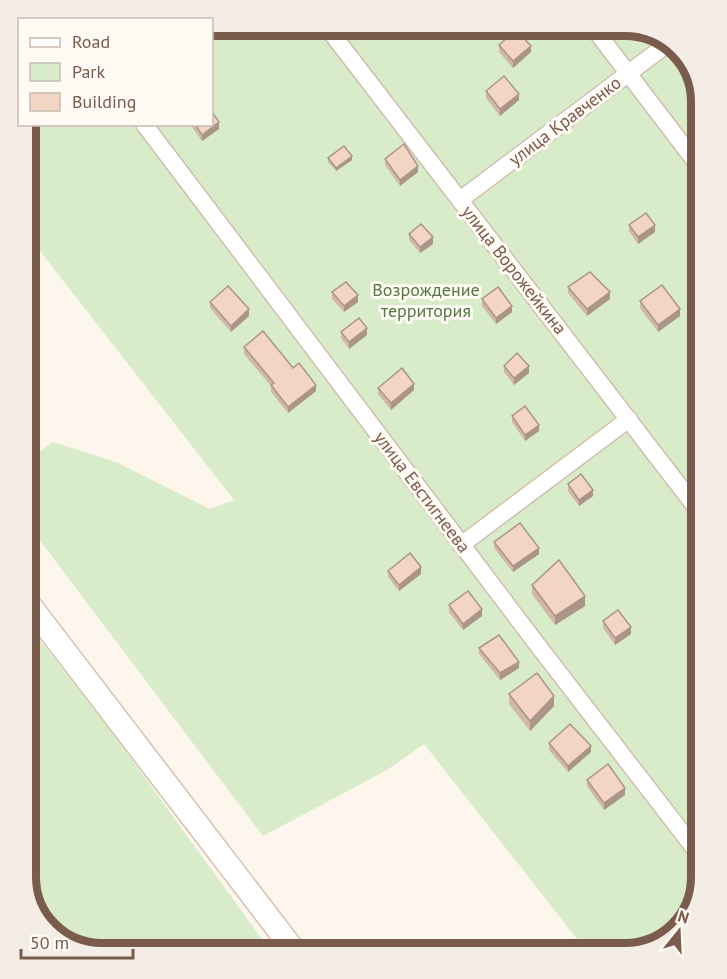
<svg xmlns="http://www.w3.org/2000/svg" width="727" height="979" font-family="'PT Sans',sans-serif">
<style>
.green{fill:#d8ecc9}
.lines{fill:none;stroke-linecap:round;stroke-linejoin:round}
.street-casing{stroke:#d1beb0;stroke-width:19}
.secondary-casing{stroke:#d6c0b0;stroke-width:25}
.street{stroke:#fff;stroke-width:16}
.secondary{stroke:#fff;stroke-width:22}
.wall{fill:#d1b7a8}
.shaded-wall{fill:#aa9588}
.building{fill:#f3d5c3;stroke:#aa9588;stroke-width:1.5}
.labels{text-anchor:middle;stroke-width:6;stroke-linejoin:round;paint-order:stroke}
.street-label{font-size:18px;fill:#7a5c4d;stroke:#fffaf3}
.park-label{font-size:18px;fill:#537a41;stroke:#fffaf3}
.rim{fill:none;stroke:#7a5c4d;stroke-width:8}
</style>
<rect width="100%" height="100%" fill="#fdf6ec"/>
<g class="green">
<polygon points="212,26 630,26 664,36 691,63 701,102 701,878 691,916 664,943 626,953 588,953 424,744 387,770 263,836 26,522 26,461 53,442 116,462 210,509 234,500 26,233 26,125 212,124"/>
<path d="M 26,622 L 117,739 L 272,953 C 230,953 92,962 63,943 C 39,927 32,903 26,877 Z"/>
</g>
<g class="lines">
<defs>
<g id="street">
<polyline points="326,26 701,514"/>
<polyline points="592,26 701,169"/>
<polyline points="144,124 536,643 701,857"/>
<polyline points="460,200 670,42"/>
<polyline points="461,545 629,419"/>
</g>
<polyline id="secondary" points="26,600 296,953"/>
</defs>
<use href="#street" class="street-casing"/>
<use href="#secondary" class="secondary-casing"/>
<use href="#street" class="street"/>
<use href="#secondary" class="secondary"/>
</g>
<g class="wall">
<polygon points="499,45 531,52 513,68 499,52"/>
<polygon points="486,91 519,100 500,116 486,98"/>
<polygon points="190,124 212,124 219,129 202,141"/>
<polygon points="328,158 352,160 336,171 328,162"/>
<polygon points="385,159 418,172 400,186 385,165"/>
<polygon points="629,225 655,232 638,244 629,231"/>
<polygon points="409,234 433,244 420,253 409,240"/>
<polygon points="568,287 610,299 587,316 568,293"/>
<polygon points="332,292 358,302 344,312 332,299"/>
<polygon points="482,299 512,312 496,324 482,306"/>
<polygon points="640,301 680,316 658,332 640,308"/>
<polygon points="210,302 249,316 231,332 210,308"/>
<polygon points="341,332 367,335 349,349 341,338"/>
<polygon points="244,347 293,368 316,391 288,413 271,392 271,386 244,354"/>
<polygon points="504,366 529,373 514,385 504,372"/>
<polygon points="378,388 414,390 391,410 378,394"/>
<polygon points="512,416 539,431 525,441 512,422"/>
<polygon points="702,424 701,459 689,442 689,435"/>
<polygon points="568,484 593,496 579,506 568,491"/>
<polygon points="494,542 539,554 513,572 494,548"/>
<polygon points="388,571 421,574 399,591 388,577"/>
<polygon points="532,585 585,606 555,625 532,594"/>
<polygon points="449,605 482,616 463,630 449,612"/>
<polygon points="603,621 631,634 615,645 603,628"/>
<polygon points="479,648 519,668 500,680 479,654"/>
<polygon points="509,694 554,706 530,731 509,704"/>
<polygon points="549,743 591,752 568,772 549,750"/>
<polygon points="587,780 625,795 604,810 587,786"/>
</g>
<g class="shaded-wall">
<polygon points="531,46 531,52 513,68 513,61"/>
<polygon points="519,94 519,100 500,116 500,109"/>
<polygon points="219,122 219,129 202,141 202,135"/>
<polygon points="352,156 352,160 336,171 336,168"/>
<polygon points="418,166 418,172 400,186 400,180"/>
<polygon points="655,225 655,232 638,244 638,237"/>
<polygon points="433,237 433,244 420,253 420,247"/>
<polygon points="610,292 610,299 587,316 587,309"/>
<polygon points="358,295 358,302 344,312 344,306"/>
<polygon points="512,306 512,312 496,324 496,318"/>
<polygon points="249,309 249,316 231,332 231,326"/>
<polygon points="680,309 680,316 658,332 658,325"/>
<polygon points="367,328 367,335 349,349 349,342"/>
<polygon points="529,366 529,373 514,385 514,378"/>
<polygon points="414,384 414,390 391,410 391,403"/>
<polygon points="316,385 316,391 288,413 288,407"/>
<polygon points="539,425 539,431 525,441 525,435"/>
<polygon points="593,490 593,496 579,506 579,500"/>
<polygon points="539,548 539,554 513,572 513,566"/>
<polygon points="421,567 421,574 399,591 399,585"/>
<polygon points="585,596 585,606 555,625 555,616"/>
<polygon points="482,609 482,616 463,630 463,624"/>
<polygon points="631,627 631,634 615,645 615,638"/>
<polygon points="519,662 519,668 500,680 500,673"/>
<polygon points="554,696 554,706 530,731 530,721"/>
<polygon points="591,746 591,752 568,772 568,766"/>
<polygon points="625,788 625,795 604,810 604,803"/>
</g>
<g class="building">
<polygon points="516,30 531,46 513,61 499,45"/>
<polygon points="504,76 519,94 500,109 486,91"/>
<polygon points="212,112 219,122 202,135 195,124 212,124"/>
<polygon points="404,144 418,166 400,180 385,159"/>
<polygon points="344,146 352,156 336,168 328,158"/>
<polygon points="646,213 655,225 638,237 629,225"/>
<polygon points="421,224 433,237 420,247 409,234"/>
<polygon points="590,272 610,292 587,309 568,287"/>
<polygon points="346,282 358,295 344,306 332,292"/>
<polygon points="662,285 680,309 658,325 640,301"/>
<polygon points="228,286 249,309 231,326 210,302"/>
<polygon points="498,287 512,306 496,318 482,299"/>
<polygon points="359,318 367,328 349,342 341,332"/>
<polygon points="263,331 293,368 299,363 316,385 288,407 271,385 274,383 244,347"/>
<polygon points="517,353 529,366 514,378 504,366"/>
<polygon points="402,368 414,384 391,403 378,388"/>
<polygon points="525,406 539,425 525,435 512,416"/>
<polygon points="702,424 701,453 689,435"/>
<polygon points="581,474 593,490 579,500 568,484"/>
<polygon points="520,523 539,548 513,566 494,542"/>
<polygon points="410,553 421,567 399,585 388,571"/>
<polygon points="559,560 585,596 555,616 532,585"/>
<polygon points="468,591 482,609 463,624 449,605"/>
<polygon points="618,610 631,627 615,638 603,621"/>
<polygon points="499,635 519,662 500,673 479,648"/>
<polygon points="537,673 554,696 530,721 509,694"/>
<polygon points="570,724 591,746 568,766 549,743"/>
<polygon points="608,764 625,788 604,803 587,780"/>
</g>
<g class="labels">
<g class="street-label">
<text transform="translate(565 121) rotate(-37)" y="6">улица Кравченко</text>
<text transform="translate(514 270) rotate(52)" y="6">улица Ворожейкина</text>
<text transform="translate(422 492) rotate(53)" y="6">улица Евстигнеева</text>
</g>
<g class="park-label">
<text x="426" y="296">Возрождение<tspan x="426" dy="21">территория</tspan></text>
</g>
</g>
<path d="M0 0H727V979H0ZM102 36H625A66 66 0 0 1 691 102V877A66 66 0 0 1 625 943H102A66 66 0 0 1 36 877V102A66 66 0 0 1 102 36Z" fill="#f4ede6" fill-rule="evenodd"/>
<path class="rim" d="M102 36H625A66 66 0 0 1 691 102V877A66 66 0 0 1 625 943H102A66 66 0 0 1 36 877V102A66 66 0 0 1 102 36Z"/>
<rect x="18" y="18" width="195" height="108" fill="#fffaf3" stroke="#cabbb1" stroke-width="1.5"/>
<rect x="30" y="38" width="30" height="9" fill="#ffffff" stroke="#cabbb1" stroke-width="1.5"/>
<text x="72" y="48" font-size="18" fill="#7a5c4d">Road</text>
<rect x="30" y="63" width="30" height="18" fill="#d8ecc9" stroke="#cabbb1" stroke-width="1.5"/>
<text x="72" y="78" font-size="18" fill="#7a5c4d">Park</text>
<rect x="30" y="93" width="30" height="18" fill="#f3d5c3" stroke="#cabbb1" stroke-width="1.5"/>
<text x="72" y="108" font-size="18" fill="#7a5c4d">Building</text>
<g transform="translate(679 931) rotate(18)" stroke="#fffaf3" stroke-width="4.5" paint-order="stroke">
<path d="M0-4.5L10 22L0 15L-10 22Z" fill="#7a5c4d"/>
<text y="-9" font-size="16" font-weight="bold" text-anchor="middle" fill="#7a5c4d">N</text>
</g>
<path d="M21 949v9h112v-9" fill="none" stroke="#7a5c4d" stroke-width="3"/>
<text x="30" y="949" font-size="18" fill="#7a5c4d" stroke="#fffaf3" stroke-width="4.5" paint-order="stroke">50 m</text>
</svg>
